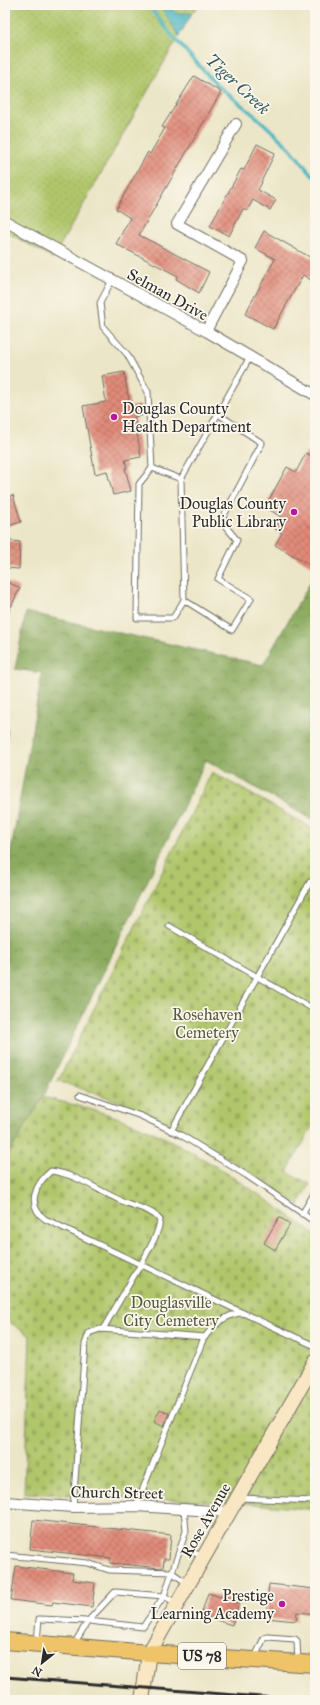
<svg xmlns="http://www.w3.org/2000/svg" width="320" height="1705" font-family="'IM FELL Great Primer',serif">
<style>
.green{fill:url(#green-dots);stroke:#6e784b}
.forest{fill:url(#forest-crowns);stroke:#5c6b45}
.cemetery{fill:url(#cemetery-stones);stroke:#6e784b}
.water{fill:url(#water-ripples);stroke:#397076}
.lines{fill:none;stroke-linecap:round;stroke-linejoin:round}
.stream{stroke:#47b6c1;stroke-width:3.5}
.building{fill:url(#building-cross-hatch)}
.lane-casing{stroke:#6f6c62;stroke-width:7}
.street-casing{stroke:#6f6c62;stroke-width:12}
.secondary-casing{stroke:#6f6c62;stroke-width:16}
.primary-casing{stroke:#6f6c62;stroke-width:18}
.lane{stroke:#fff;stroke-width:5}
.street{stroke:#fff;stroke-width:10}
.secondary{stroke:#f9e7c3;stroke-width:14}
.primary{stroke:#efc469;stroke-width:16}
.rail{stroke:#2b2b2b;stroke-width:3}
.poi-dot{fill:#b5179e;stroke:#fbf7ec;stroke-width:1.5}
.labels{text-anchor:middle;stroke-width:3.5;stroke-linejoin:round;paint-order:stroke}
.shield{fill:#fbf7ec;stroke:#696865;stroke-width:1}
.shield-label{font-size:15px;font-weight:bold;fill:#2b2b2b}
.street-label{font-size:16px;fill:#2b2b2b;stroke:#fbf7ec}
.poi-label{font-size:16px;fill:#2b2b2b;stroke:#fbf7ec;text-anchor:end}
.park-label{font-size:16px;fill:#535a3e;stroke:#fbf7ec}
.water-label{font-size:17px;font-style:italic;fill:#355c60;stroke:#fbf7ec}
</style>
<defs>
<pattern id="green-dots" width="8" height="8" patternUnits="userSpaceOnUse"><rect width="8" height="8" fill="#b0c66b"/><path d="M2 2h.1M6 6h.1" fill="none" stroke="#98aa5d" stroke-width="1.8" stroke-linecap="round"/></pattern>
<pattern id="forest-crowns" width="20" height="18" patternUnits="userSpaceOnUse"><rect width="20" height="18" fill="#8cab5f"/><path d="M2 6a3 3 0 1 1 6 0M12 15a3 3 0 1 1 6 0" fill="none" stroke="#738b4f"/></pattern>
<pattern id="cemetery-stones" width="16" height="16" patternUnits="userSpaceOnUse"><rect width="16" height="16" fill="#b0c66b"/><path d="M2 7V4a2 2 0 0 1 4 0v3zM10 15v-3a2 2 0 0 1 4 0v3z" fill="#98aa5d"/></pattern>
<pattern id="water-ripples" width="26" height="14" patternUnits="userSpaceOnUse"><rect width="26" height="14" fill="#47b6c1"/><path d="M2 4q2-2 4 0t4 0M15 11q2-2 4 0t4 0" fill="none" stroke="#3b949d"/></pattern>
<pattern id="building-cross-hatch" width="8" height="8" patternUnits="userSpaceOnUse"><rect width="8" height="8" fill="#e18b7a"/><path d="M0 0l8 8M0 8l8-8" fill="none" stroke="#b77264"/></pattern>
</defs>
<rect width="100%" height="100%" fill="#fbf7ec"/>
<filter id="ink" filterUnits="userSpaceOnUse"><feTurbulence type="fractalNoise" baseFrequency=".025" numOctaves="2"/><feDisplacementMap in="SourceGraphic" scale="8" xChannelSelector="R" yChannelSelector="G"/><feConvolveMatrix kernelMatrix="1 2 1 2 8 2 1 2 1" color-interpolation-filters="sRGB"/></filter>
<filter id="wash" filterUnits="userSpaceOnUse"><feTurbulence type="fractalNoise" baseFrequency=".012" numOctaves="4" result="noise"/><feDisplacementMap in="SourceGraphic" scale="16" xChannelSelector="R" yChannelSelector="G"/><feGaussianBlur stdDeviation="0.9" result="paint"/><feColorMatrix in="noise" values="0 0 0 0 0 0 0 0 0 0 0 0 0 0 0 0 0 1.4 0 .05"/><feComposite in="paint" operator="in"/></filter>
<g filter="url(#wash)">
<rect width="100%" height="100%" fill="#ece6c8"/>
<polygon class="green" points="5,5 199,5 192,13 53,258 5,231"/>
<polygon class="forest" points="315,574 315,821 206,760 43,1097 5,1160 5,885 42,673 15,669 26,612 263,665"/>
<g class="cemetery">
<path d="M 212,772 L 315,830 L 315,1121 L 287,1172 L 310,1184 L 299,1205 C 251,1173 203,1140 150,1115 C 121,1101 89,1091 58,1081 Z"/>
<path d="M 43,1097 C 67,1103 92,1109 116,1117 C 189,1143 253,1190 315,1234 L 315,1510 L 244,1503 L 24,1493 L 30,1336 L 5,1319 L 5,1160 Z"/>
</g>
<polygon class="water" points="160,5 168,5 176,13 192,13 179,36"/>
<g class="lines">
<polyline class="stream" points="148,5 173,37 217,85 260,120 290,148 312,175 315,177"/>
</g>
<g id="blocks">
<g class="building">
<polygon points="194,76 221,92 139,235 209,272 199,293 176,279 178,276 116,244 130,218 116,209 148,152 150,154 165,128 162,127"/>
<polygon points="257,144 275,153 261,182 262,182 258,190 276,200 270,210 253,200 247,211 243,209 229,236 210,226 241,169 244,170"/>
<polygon points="264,231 315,260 315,272 311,280 303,275 273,329 245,314 275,259 255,248"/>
<polygon points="124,372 130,407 142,405 144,415 134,417 141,457 125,460 127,468 125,468 131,491 113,495 107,471 95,474 83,406 106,402 102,376"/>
<polygon points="306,453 315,458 315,560 312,566 275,545 282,533 275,529 281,517 265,507 287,467 296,472"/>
<polygon points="13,495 21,522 5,527 5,498"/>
<polygon points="5,540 20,542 19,569 5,568"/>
<polygon points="5,581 20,588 5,619"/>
<polygon points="279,1217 290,1224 275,1250 264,1243"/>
<polygon points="160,1409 169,1413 164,1426 154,1421"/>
<polygon points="33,1520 171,1535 169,1559 164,1559 163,1568 151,1567 110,1563 111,1558 30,1549"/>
<polygon points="16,1566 73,1573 72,1580 95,1583 92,1607 53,1602 52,1605 11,1600"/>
<polygon points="269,1584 315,1589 315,1614 297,1612 296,1621 266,1618"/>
<polygon points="208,1593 239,1603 232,1625 201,1615"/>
</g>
</g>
</g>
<g filter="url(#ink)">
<use href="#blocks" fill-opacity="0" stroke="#6f6c62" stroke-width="1"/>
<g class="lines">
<defs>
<g id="lane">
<polyline points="112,280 100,303 103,327 127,354 148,392 152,468"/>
<polyline points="218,414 262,443 221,521 237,540 218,579 251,599 232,630 184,600 181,479 250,357"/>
<polyline points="181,479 152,468 139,484 137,618 173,618 184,600"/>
<polyline points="5,732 6,735 5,745"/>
<polyline points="169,926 315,1010"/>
<polyline points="80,1095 141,1116 181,1135 246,1175 315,1222"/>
<polyline points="171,1131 310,882"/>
<polyline points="302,1214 315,1192"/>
<path d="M 103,1329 C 117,1305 131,1281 145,1257 C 151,1245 159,1233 160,1220 C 150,1208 135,1207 122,1201 C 99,1191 76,1174 51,1171 C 35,1184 26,1205 45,1219 L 243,1313"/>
<polyline points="239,1498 315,1501"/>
<path d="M 136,1506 L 203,1340 C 212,1326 227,1313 243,1313 L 315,1346"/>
<polyline points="73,1507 85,1344 89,1333 100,1329 205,1337"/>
<polyline points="180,1548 203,1556"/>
<polyline points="5,1555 88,1563 109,1570 171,1572 187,1583"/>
<polyline points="176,1603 164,1596 186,1531 184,1509"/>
<polyline points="37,1642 39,1619 88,1621 143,1627 164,1596 115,1592 88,1621 74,1644"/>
<polyline points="255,1657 264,1638 268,1637 295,1639 297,1641 298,1662"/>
</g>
<g id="street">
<polyline points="5,221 206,331 315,395"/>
<polyline points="206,331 243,261 177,224 236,124"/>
<polyline points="5,1502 73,1507 136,1506 228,1512"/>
</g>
<polyline id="secondary" points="142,1700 149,1653 315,1362"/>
<polyline id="primary" points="5,1641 149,1653 315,1664"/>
</defs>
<use href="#lane" class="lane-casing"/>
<use href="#street" class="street-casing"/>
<use href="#secondary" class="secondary-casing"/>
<use href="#primary" class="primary-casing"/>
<use href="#lane" class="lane"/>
<use href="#street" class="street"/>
<use href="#secondary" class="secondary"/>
<use href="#primary" class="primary"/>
<polyline class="rail" points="5,1677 299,1700"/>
</g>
</g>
<g class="poi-dot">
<circle cx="114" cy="417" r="4"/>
<circle cx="294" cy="512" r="4"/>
<circle cx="282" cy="1604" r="4"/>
</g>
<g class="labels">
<rect class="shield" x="178" y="1643" width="48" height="26" rx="3"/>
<g class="shield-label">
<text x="202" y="1661">US 78</text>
</g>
<g class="street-label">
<text transform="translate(168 294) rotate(29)" y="6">Selman Drive</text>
<text transform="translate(117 1492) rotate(1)" y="6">Church Street</text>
<text transform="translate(205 1520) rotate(-60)" y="6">Rose Avenue</text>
</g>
<g class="poi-label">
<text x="122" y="414" text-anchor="start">Douglas County<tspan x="122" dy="18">Health Department</tspan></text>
<text x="286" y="509">Douglas County<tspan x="286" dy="18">Public Library</tspan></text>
<text x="274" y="1601">Prestige<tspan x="274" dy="18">Learning Academy</tspan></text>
</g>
<g class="park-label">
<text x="207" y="1020">Rosehaven<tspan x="207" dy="18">Cemetery</tspan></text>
<text x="171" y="1308">Douglasville<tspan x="171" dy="18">City Cemetery</tspan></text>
</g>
<g class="water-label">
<text transform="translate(238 84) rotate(43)" y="6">Tiger Creek</text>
</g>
</g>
<rect width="320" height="1705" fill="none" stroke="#fbf7ec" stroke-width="20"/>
<g transform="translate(42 1663) rotate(210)" stroke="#fbf7ec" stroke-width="3" paint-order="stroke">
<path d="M0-3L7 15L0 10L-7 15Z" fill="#2b2b2b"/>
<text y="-6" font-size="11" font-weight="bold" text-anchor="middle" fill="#2b2b2b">N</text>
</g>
</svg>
